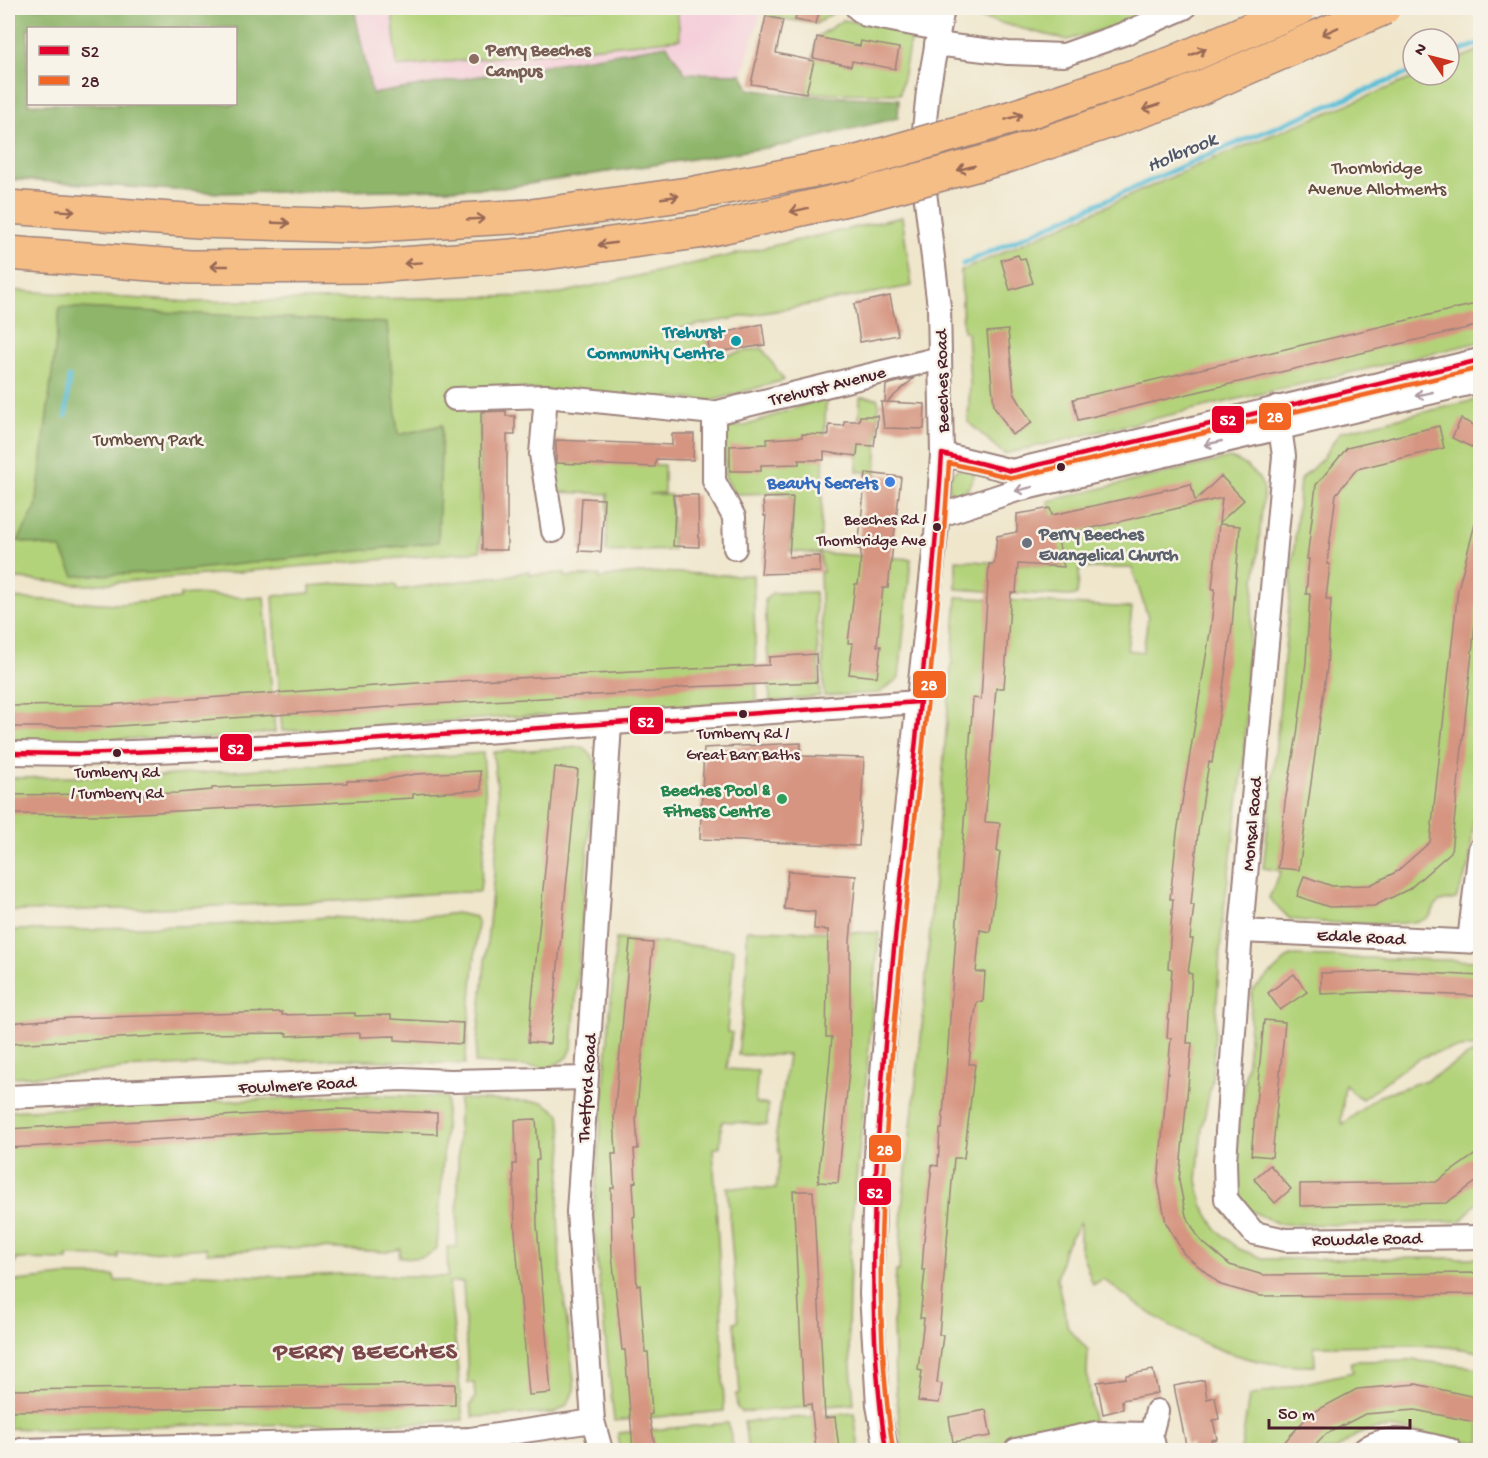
<svg xmlns="http://www.w3.org/2000/svg" width="1488" height="1458" font-family="'Gochi Hand',sans-serif">
<style>
.built{fill:#f5cfda}
.green{fill:#b3d37a;stroke:#7e7952;stroke-width:1.5}
.forest{fill:#8eb56a;stroke:#6c6a4a;stroke-width:1.5;fill-rule:evenodd}
.lines{fill:none;stroke-linecap:round;stroke-linejoin:round}
.stream{stroke:#59bdd7;stroke-width:5}
.building{fill:#d69581}
.minor-casing{stroke:#9c827c;stroke-width:26}
.highway-casing{stroke:#9c827c;stroke-width:36}
.minor{stroke:#fff;stroke-width:22}
.highway{stroke:#f6be87;stroke-width:33}
.highway-bridge-casing{stroke:#9c827c;stroke-width:36;stroke-linecap:butt}
.highway-bridge{stroke:#f6be87;stroke-width:33}
.bus-1-casing{stroke:#f7f3e8;stroke-width:9}
.bus-2-casing{stroke:#f7f3e8;stroke-width:9}
.bus-1{stroke:#e4002b;stroke-width:4.5}
.bus-2{stroke:#f26522;stroke-width:4.5}
.oneway{stroke:#976754}
.oneway2{stroke:#ae9aa0}
.education-dot{fill:#8d6e63;stroke:#f7f3e8;stroke-width:2}
.culture-dot{fill:#0f9aa8;stroke:#f7f3e8;stroke-width:2}
.bus-dot{fill:#4a1f2b;stroke:#f7f3e8;stroke-width:2}
.shop-dot{fill:#3f7fe0;stroke:#f7f3e8;stroke-width:2}
.worship-dot{fill:#6b7280;stroke:#f7f3e8;stroke-width:2}
.leisure-dot{fill:#2e9e5b;stroke:#f7f3e8;stroke-width:2}
.labels{text-anchor:middle;stroke-width:5;stroke-linejoin:round;paint-order:stroke}
.bus-label{font-size:16px;fill:#4a1f2b;stroke:#f7f3e8}
.education-label{font-size:18px;font-weight:bold;fill:#785e54;stroke:#f7f3e8;text-anchor:start}
.park-label{font-size:18px;fill:#644c3f;stroke:#f7f3e8}
.culture-label{font-size:18px;font-weight:bold;fill:#0d838f;stroke:#f7f3e8;text-anchor:end}
.street-label{font-size:18px;fill:#4a1f2b;stroke:#f7f3e8}
.shop-label{font-size:18px;font-weight:bold;fill:#366cbe;stroke:#f7f3e8;text-anchor:end}
.worship-label{font-size:18px;font-weight:bold;fill:#5b616d;stroke:#f7f3e8;text-anchor:start}
.leisure-label{font-size:18px;font-weight:bold;fill:#27864d;stroke:#f7f3e8;text-anchor:end}
.water-label{font-size:20px;font-style:italic;fill:#4f5667;stroke:#f7f3e8}
.district-label{font-size:24px;font-weight:bold;letter-spacing:1.5px;fill:#7b4849;stroke:#f7f3e8}
.line-badge{stroke:#f7f3e8;stroke-width:2}
.badge-label{font-size:16px;text-anchor:middle;font-weight:bold;fill:#fff}
</style>
<rect width="100%" height="100%" fill="#f7f3e8"/>
<filter id="ink" filterUnits="userSpaceOnUse"><feTurbulence type="fractalNoise" baseFrequency=".0167" numOctaves="2"/><feDisplacementMap in="SourceGraphic" scale="12" xChannelSelector="R" yChannelSelector="G"/><feConvolveMatrix kernelMatrix="1 2 1 2 8 2 1 2 1" color-interpolation-filters="sRGB"/></filter>
<filter id="wash" filterUnits="userSpaceOnUse"><feTurbulence type="fractalNoise" baseFrequency=".008" numOctaves="4" result="noise"/><feDisplacementMap in="SourceGraphic" scale="24" xChannelSelector="R" yChannelSelector="G"/><feGaussianBlur stdDeviation="1.35" result="paint"/><feColorMatrix in="noise" values="0 0 0 0 0 0 0 0 0 0 0 0 0 0 0 0 0 1.4 0 .05"/><feComposite in="paint" operator="in"/></filter>
<g filter="url(#wash)">
<rect width="100%" height="100%" fill="#efe6cc"/>
<polygon class="built" points="356,8 762,8 742,74 685,73 667,45 372,94"/>
<g class="green">
<polygon points="392,8 677,8 680,39 397,67"/>
<polygon points="766,8 841,8 816,24 766,16"/>
<polygon points="966,8 1164,8 1135,21 1067,40 965,14"/>
<polygon points="843,20 883,26 911,36 900,94 806,93 817,37"/>
<polygon points="1480,50 1480,342 1004,454 968,422 970,383 967,332 963,331 961,271 1203,163 1420,75 1449,75 1449,63"/>
<polygon points="902,217 912,286 670,330 670,341 705,334 710,358 762,348 784,380 711,401 670,397 669,401 489,386 455,396 480,402 480,551 88,585 8,578 8,290 189,302 548,296"/>
<polygon points="826,397 820,553 911,559 899,678 879,693 824,696 820,572 823,572 820,554 790,551 793,497 783,493 734,494 725,476 724,433 730,427 745,426"/>
<polygon points="860,397 877,398 879,404 876,474 857,471"/>
<path d="M 1480,399 L 1480,759 L 1469,867 L 1456,899 L 1439,902 C 1434,906 1433,913 1429,917 C 1416,929 1311,922 1290,919 L 1269,898 L 1281,871 L 1263,868 C 1278,738 1289,609 1300,480 L 1323,458 L 1340,432 Z"/>
<path d="M 1230,458 C 1244,462 1259,474 1264,489 L 1247,664 L 1245,752 L 1222,923 L 1212,1080 L 1202,1128 L 1197,1180 L 1202,1204 L 1217,1230 L 1239,1249 L 1265,1259 L 1480,1258 L 1480,1352 C 1428,1341 1368,1346 1314,1346 L 1315,1366 C 1231,1368 1167,1329 1103,1279 L 1093,1285 L 1080,1247 L 1080,1222 L 1064,1249 L 1057,1278 L 1068,1328 L 1088,1350 L 1087,1372 L 1093,1421 L 1013,1441 L 952,1450 L 902,1450 L 895,1380 L 893,1324 L 896,1271 L 899,1271 L 902,1208 L 922,1028 L 957,597 L 1132,608 L 1127,650 L 1143,652 L 1148,617 L 1132,568 L 1080,568 L 1077,595 L 1067,596 L 956,589 L 956,560 L 1063,567 L 1048,501 Z"/>
<polygon points="551,462 664,465 664,493 649,494 671,495 673,550 606,552 608,494 557,492"/>
<path d="M 962,468 L 971,470 L 974,475 C 971,488 966,491 955,495 L 950,492 L 949,479 L 955,471 Z"/>
<path d="M 529,571 L 530,575 L 565,573 L 565,577 L 600,575 L 600,579 C 645,566 706,577 753,575 L 757,702 L 570,715 L 504,717 L 401,725 L 282,731 L 273,596 L 310,593 L 310,586 L 347,583 L 396,585 L 397,590 L 497,576 L 498,578 Z"/>
<polygon points="815,592 820,696 770,702 765,600 772,593"/>
<polygon points="195,594 248,598 264,597 275,732 216,738 122,739 88,745 8,743 8,598 119,604 180,599 180,595"/>
<path d="M 583,747 C 606,766 596,779 591,805 L 572,1048 L 568,1057 L 550,1068 L 475,1063 L 500,813 L 493,752 Z"/>
<path d="M 483,753 L 487,817 L 480,892 C 431,891 384,899 335,901 C 226,906 117,910 8,911 L 8,778 L 160,776 Z"/>
<polygon points="456,913 476,917 478,922 465,1064 341,1059 139,1067 70,1075 8,1077 8,930 96,930 97,928 218,925 328,917 369,919 436,916"/>
<polygon points="747,930 879,933 862,1124 851,1225 848,1331 854,1404 741,1412 737,1408 736,1394 740,1393 734,1322 738,1321 727,1187 776,1189 780,1157 776,1135 788,1055 738,1055 747,969"/>
<polygon points="616,939 734,949 727,1032 732,1033 727,1069 758,1071 755,1103 768,1105 767,1125 722,1121 720,1147 713,1149 721,1294 724,1411 614,1421 593,1221"/>
<path d="M 1290,956 L 1480,961 L 1480,1046 C 1457,1048 1428,1051 1408,1065 C 1392,1076 1378,1088 1362,1099 L 1352,1093 L 1345,1084 L 1341,1122 L 1342,1125 L 1377,1097 L 1429,1079 L 1480,1049 L 1480,1199 L 1461,1221 L 1368,1225 L 1279,1224 L 1251,1211 L 1241,1197 L 1233,1172 L 1248,1052 L 1252,991 Z"/>
<path d="M 355,1095 L 447,1097 L 437,1248 C 425,1260 415,1258 399,1257 L 400,1249 L 385,1252 L 305,1247 L 207,1253 L 206,1248 L 118,1254 L 118,1258 L 68,1256 L 68,1260 L 16,1259 L 15,1263 L 8,1263 L 8,1111 Z"/>
<polygon points="459,1099 543,1102 560,1114 563,1143 558,1212 560,1263 575,1390 566,1406 555,1413 473,1417 470,1406 475,1398 474,1383 468,1383 463,1282 449,1282 463,1420 423,1423 132,1426 60,1430 8,1428 8,1282 65,1276 114,1276 115,1281 167,1280 199,1274 286,1277 340,1274 448,1277 447,1247 457,1247"/>
<polygon points="1411,1360 1480,1368 1480,1443 1389,1428 1370,1430 1355,1436 1336,1450 1241,1450 1249,1396 1353,1372 1351,1362 1357,1361"/>
<polygon points="854,1413 859,1450 748,1450 744,1422"/>
<polygon points="728,1423 734,1450 620,1450 618,1433"/>
</g>
<g class="forest">
<path d="M 8,8 L 354,8 L 372,94 L 667,45 L 685,73 L 742,74 L 749,89 L 789,95 L 899,99 L 898,118 L 785,145 L 502,188 L 221,193 L 8,179 ZM 28,28 L 236,28 L 236,104 L 28,104 Z"/>
<polygon points="60,307 387,323 398,435 442,425 438,542 171,572 74,576 61,549 18,541 36,507"/>
</g>
<g class="lines">
<g class="stream">
<polyline points="1449,56 1480,43"/>
<polyline points="963,264 1203,157 1413,71"/>
<polyline points="66,416 69,377"/>
</g>
</g>
<g id="blocks">
<g class="building">
<polygon points="798,8 820,8 816,24 795,20"/>
<polygon points="766,16 783,20 776,53 814,61 806,93 751,84"/>
<polygon points="817,37 860,46 861,41 899,48 895,69 852,61 851,66 813,58"/>
<polygon points="1018,255 1020,259 1025,258 1033,283 1010,290 1001,260"/>
<polygon points="890,296 898,335 860,342 854,304"/>
<polygon points="1480,303 1480,325 1078,420 1073,399"/>
<polygon points="762,324 765,345 710,353 707,337"/>
<polygon points="1008,330 1014,393 1032,423 1012,435 994,406 987,332"/>
<polygon points="914,378 887,402 925,404 924,429 884,428 881,402 885,402 886,385"/>
<polygon points="506,411 506,416 515,416 515,435 507,435 507,550 482,550 481,412"/>
<polygon points="860,416 878,416 874,446 858,445 857,456 824,452 824,460 799,460 799,464 761,465 761,471 730,471 730,446 767,444 767,439 802,437 802,434 829,435 829,425 844,426 844,421 859,421"/>
<polygon points="1461,419 1480,428 1480,451 1452,438"/>
<polygon points="1439,426 1444,448 1357,469 1336,494 1327,564 1330,565 1326,599 1331,599 1327,667 1299,870 1278,868 1285,802 1297,735 1306,662 1310,594 1306,594 1309,559 1307,559 1316,485 1347,448"/>
<polygon points="672,434 694,434 693,460 656,459 655,467 556,463 556,440 672,445"/>
<polygon points="866,473 901,477 888,588 883,588 877,646 881,646 877,677 849,674 853,643 848,643 855,584 858,584 860,569 861,549 858,549"/>
<polygon points="1221,476 1244,500 1219,523 1222,498 1057,536 1064,567 1018,564 1016,593 1011,593 1004,688 996,688 985,822 1000,823 997,852 1000,852 990,932 980,930 976,972 985,972 983,1002 977,1002 972,1033 969,1064 975,1064 964,1158 954,1158 939,1335 943,1335 937,1383 942,1384 939,1403 918,1401 922,1371 918,1370 924,1318 920,1318 925,1270 922,1270 924,1241 932,1165 938,1166 940,1129 942,1129 973,698 981,699 989,564 994,564 997,536 1017,532 1017,514 1030,512 1050,508 1052,515 1191,484 1195,501"/>
<polygon points="673,495 698,495 699,547 673,546 675,511"/>
<polygon points="793,497 789,557 820,556 820,572 761,574 766,516 764,516 763,498"/>
<polygon points="582,498 604,499 601,552 579,551"/>
<polygon points="1476,520 1480,520 1480,576 1451,852 1409,889 1374,906 1329,907 1297,896 1304,876 1332,886 1370,885 1396,872 1430,842 1458,589"/>
<polygon points="1219,524 1240,526 1232,627 1212,763 1209,762 1198,832 1191,905 1194,905 1190,939 1193,939 1188,973 1192,974 1187,1043 1192,1043 1179,1181 1186,1216 1200,1240 1230,1265 1263,1275 1480,1273 1480,1294 1260,1296 1221,1285 1184,1254 1166,1223 1158,1182 1171,1038 1167,1038 1172,969 1168,968 1173,899 1170,899 1177,833 1211,626 1215,589 1212,589"/>
<polygon points="816,654 817,682 687,687 652,692 415,705 104,727 8,727 8,706 106,705 418,683 769,665 769,657"/>
<polygon points="801,743 800,756 864,758 859,846 700,839 704,748"/>
<polygon points="555,767 578,770 550,1044 528,1042"/>
<polygon points="480,771 481,790 413,794 413,798 104,815 8,814 8,795 177,793 212,790 212,788 347,783 347,781 382,780 416,774"/>
<polygon points="788,871 856,876 850,941 850,1060 838,1183 818,1182 832,1037 826,1037 828,930 814,929 815,912 784,909"/>
<polygon points="630,941 653,943 636,1119 638,1149 634,1149 636,1182 633,1183 635,1216 633,1217 637,1286 640,1285 645,1352 648,1352 652,1414 649,1415 656,1450 633,1450 625,1350 622,1350 612,1254 611,1188 614,1188 612,1154 616,1154 614,1117"/>
<polygon points="1390,971 1480,976 1480,996 1374,992 1321,994 1321,973"/>
<polygon points="1294,974 1307,992 1280,1010 1268,993"/>
<polygon points="282,1012 282,1015 355,1013 355,1016 391,1015 391,1019 463,1023 462,1044 395,1040 395,1036 360,1037 360,1033 287,1036 287,1033 194,1034 8,1044 8,1023 70,1018"/>
<polygon points="1264,1020 1285,1022 1272,1157 1251,1155"/>
<polygon points="337,1109 437,1113 437,1134 347,1130 270,1133 8,1148 8,1129"/>
<polygon points="536,1119 539,1160 536,1160 537,1225 551,1393 529,1395 515,1232 513,1164 516,1164 515,1120"/>
<polygon points="1480,1151 1480,1179 1446,1203 1300,1206 1300,1184 1436,1182"/>
<polygon points="1270,1165 1291,1189 1275,1203 1254,1179"/>
<polygon points="793,1191 813,1191 825,1418 835,1417 839,1449 816,1450 811,1404 804,1405"/>
<polygon points="1153,1370 1158,1393 1122,1400 1123,1409 1103,1414 1097,1382 1126,1378 1126,1375"/>
<polygon points="1204,1380 1207,1399 1215,1397 1219,1419 1213,1420 1217,1439 1211,1440 1213,1450 1192,1450 1191,1444 1186,1445 1174,1386"/>
<polygon points="455,1384 455,1405 8,1411 8,1391 12,1390"/>
<polygon points="1416,1384 1480,1398 1480,1423 1415,1410 1365,1414 1326,1434 1311,1450 1277,1450 1310,1414 1357,1389"/>
<polygon points="986,1410 991,1436 953,1442 949,1417"/>
</g>
</g>
</g>
<g filter="url(#ink)">
<use href="#blocks" fill-opacity="0" stroke="#9c827c" stroke-width="1.5"/>
<g class="lines">
<defs>
<g id="minor">
<polyline points="857,8 866,15 938,29"/>
<polyline points="936,44 1008,53 1064,55 1126,33 1184,8"/>
<polyline points="546,396 541,454 553,531"/>
<polyline points="455,399 546,396 714,413 940,358"/>
<polyline points="1277,407 1284,456 1241,931 1225,1161 1226,1199 1254,1233 1286,1240 1480,1237"/>
<polyline points="714,413 714,481 734,517 735,548"/>
<polyline points="942,454 1012,471 1480,360"/>
<polyline points="938,516 1017,490 1480,381"/>
<polyline points="8,753 80,754 279,746 919,702"/>
<polyline points="1241,931 1480,942"/>
<polyline points="1469,941 1480,849"/>
<polyline points="8,1097 402,1079 451,1081 586,1078"/>
<polyline points="21,1450 470,1439 593,1421"/>
<polyline points="601,1450 593,1421 578,1212 610,725"/>
<polyline points="886,1450 878,1405 871,1294 877,1132 900,865 938,516 942,454 939,307 921,159 928,91 943,8"/>
<polyline points="1016,1450 1096,1433 1151,1434"/>
<polyline points="1155,1450 1151,1434 1157,1411"/>
<path d="M 1364,1450 C 1388,1431 1424,1444 1450,1450"/>
</g>
<g id="highway">
<polyline points="8,207 199,221 354,226 531,216 695,193 857,162"/>
<polyline points="8,253 190,267 373,266 537,254 698,232 856,197"/>
</g>
</defs>
<use href="#minor" class="minor-casing"/>
<use href="#highway" class="highway-casing"/>
<use href="#minor" class="minor"/>
<use href="#highway" class="highway"/>
<defs>
<g id="highway-bridge">
<polyline points="857,162 1013,117 1173,63 1300,8"/>
<polyline points="856,197 1004,157 1175,99 1384,8"/>
</g>
</defs>
<use href="#highway-bridge" class="highway-bridge-casing"/>
<use href="#highway-bridge" class="highway-bridge"/>
<defs>
<g id="bus-1">
<polyline points="8,753 80,754 279,746 919,702"/>
<path d="M 886,1450 C 865,1314 874,1181 885,1044 C 902,847 929,651 942,454 L 1012,471 L 1480,360"/>
</g>
<path id="bus-2" d="M 893,1449 C 872,1313 882,1179 893,1042 C 909,849 936,657 949,463 L 1013,478 L 1480,368"/>
</defs>
<use href="#bus-1" class="bus-1-casing"/>
<use href="#bus-2" class="bus-2-casing"/>
<use href="#bus-1" class="bus-1"/>
<use href="#bus-2" class="bus-2"/>
</g>
<defs><path id="oneway-shaft" d="M-6 0H5M1.5-3L5.5 0L1.5 3" fill="none" stroke-width="1.6" stroke-linecap="round" stroke-linejoin="round" transform="scale(1.5)"/></defs>
<g class="oneway">
<use href="#oneway-shaft" transform="translate(1330 31) rotate(156)"/>
<use href="#oneway-shaft" transform="translate(1198 52) rotate(-24)"/>
<use href="#oneway-shaft" transform="translate(1151 107) rotate(161)"/>
<use href="#oneway-shaft" transform="translate(1014 117) rotate(-17)"/>
<use href="#oneway-shaft" transform="translate(966 168) rotate(165)"/>
<use href="#oneway-shaft" transform="translate(670 197) rotate(-8)"/>
<use href="#oneway-shaft" transform="translate(799 210) rotate(168)"/>
<use href="#oneway-shaft" transform="translate(66 211) rotate(4)"/>
<use href="#oneway-shaft" transform="translate(476 219) rotate(-3)"/>
<use href="#oneway-shaft" transform="translate(281 223) rotate(2)"/>
<use href="#oneway-shaft" transform="translate(607 244) rotate(172)"/>
<use href="#oneway-shaft" transform="translate(413 263) rotate(176)"/>
<use href="#oneway-shaft" transform="translate(219 266) rotate(180)"/>
</g>
<g class="oneway2">
<use href="#oneway-shaft" transform="translate(1424 394) rotate(167)"/>
<use href="#oneway-shaft" transform="translate(1213 443) rotate(167)"/>
<use href="#oneway-shaft" transform="translate(1024 489) rotate(166)"/>
</g>
</g>
<circle class="education-dot" cx="474" cy="59" r="6"/>
<circle class="culture-dot" cx="736" cy="341" r="6"/>
<g class="bus-dot">
<circle cx="1061" cy="467" r="5"/>
<circle cx="937" cy="527" r="5"/>
<circle cx="743" cy="714" r="5"/>
<circle cx="117" cy="753" r="5"/>
</g>
<circle class="shop-dot" cx="890" cy="482" r="6"/>
<circle class="worship-dot" cx="1027" cy="543" r="6"/>
<circle class="leisure-dot" cx="782" cy="799" r="6"/>
<g class="labels">
<g class="bus-label">
<text x="926" y="524" text-anchor="end">Beeches Rd /<tspan x="926" dy="21">Thornbridge Ave</tspan></text>
<text x="743" y="738">Turnberry Rd /<tspan x="743" dy="21">Great Barr Baths</tspan></text>
<text x="117" y="777">Turnberry Rd<tspan x="117" dy="21">/ Turnberry Rd</tspan></text>
</g>
<g class="education-label">
<text x="486" y="55">Perry Beeches<tspan x="486" dy="21">Campus</tspan></text>
</g>
<g class="park-label">
<text x="1377" y="173">Thornbridge<tspan x="1377" dy="21">Avenue Allotments</tspan></text>
<text x="148" y="445">Turnberry Park</text>
</g>
<g class="culture-label">
<text x="724" y="337">Trehurst<tspan x="724" dy="21">Community Centre</tspan></text>
</g>
<g class="street-label">
<text transform="translate(941 381) rotate(-91)" y="6">Beeches Road</text>
<text transform="translate(827 385) rotate(-14)" y="6">Trehurst Avenue</text>
<text transform="translate(1251 824) rotate(-85)" y="6">Monsal Road</text>
<text transform="translate(1361 936) rotate(3)" y="6">Edale Road</text>
<text transform="translate(297 1084) rotate(-3)" y="6">Fowlmere Road</text>
<text transform="translate(586 1088) rotate(-86)" y="6">Thetford Road</text>
<text transform="translate(1367 1238) rotate(-1)" y="6">Rowdale Road</text>
</g>
<g class="shop-label">
<text x="878" y="488">Beauty Secrets</text>
</g>
<g class="worship-label">
<text x="1039" y="539">Perry Beeches<tspan x="1039" dy="21">Evangelical Church</tspan></text>
</g>
<g class="leisure-label">
<text x="770" y="795">Beeches Pool &amp;<tspan x="770" dy="21">Fitness Centre</tspan></text>
</g>
<g class="water-label">
<text transform="translate(1181 151) rotate(-23)" y="7">Holbrook</text>
</g>
<g class="district-label">
<text x="366" y="1358">PERRY BEECHES</text>
</g>
</g>
<g class="line-badge">
<rect x="1258" y="402" width="34" height="29" rx="6" fill="#f26522"/>
<rect x="1211" y="405" width="34" height="29" rx="6" fill="#e4002b"/>
<rect x="912" y="670" width="35" height="29" rx="6" fill="#f26522"/>
<rect x="629" y="706" width="35" height="29" rx="6" fill="#e4002b"/>
<rect x="219" y="733" width="34" height="29" rx="6" fill="#e4002b"/>
<rect x="868" y="1134" width="34" height="29" rx="6" fill="#f26522"/>
<rect x="858" y="1177" width="34" height="29" rx="6" fill="#e4002b"/>
</g>
<g class="badge-label">
<text x="1275" y="422">28</text>
<text x="1228" y="425">52</text>
<text x="929" y="690">28</text>
<text x="646" y="727">52</text>
<text x="236" y="754">52</text>
<text x="885" y="1155">28</text>
<text x="875" y="1198">52</text>
</g>
<rect width="1488" height="1458" fill="none" stroke="#f7f3e8" stroke-width="30"/>
<rect x="27" y="27" width="210" height="78" fill="#f7f3e8" stroke="#b29e9c" stroke-width="1.5"/>
<rect x="39" y="46" width="30" height="9" fill="#e4002b" stroke="#b29e9c" stroke-width="1.5"/>
<text x="81" y="57" font-size="18" fill="#4a1f2b">52</text>
<rect x="39" y="76" width="30" height="9" fill="#f26522" stroke="#b29e9c" stroke-width="1.5"/>
<text x="81" y="87" font-size="18" fill="#4a1f2b">28</text>
<g transform="translate(1431 57) rotate(305)"><circle r="28" fill="#f7f3e8" stroke="#b29e9c" stroke-width="1.5"/>
<path d="M0-4.5L10 22L0 15L-10 22Z" fill="#c8321e"/>
<text y="-9" font-size="16" font-weight="bold" text-anchor="middle" fill="#4a1f2b">N</text>
</g>
<path d="M1269 1419v9h141v-9" fill="none" stroke="#4a1f2b" stroke-width="3"/>
<text x="1278" y="1419" font-size="18" fill="#4a1f2b" stroke="#f7f3e8" stroke-width="4.5" paint-order="stroke">50 m</text>
</svg>
